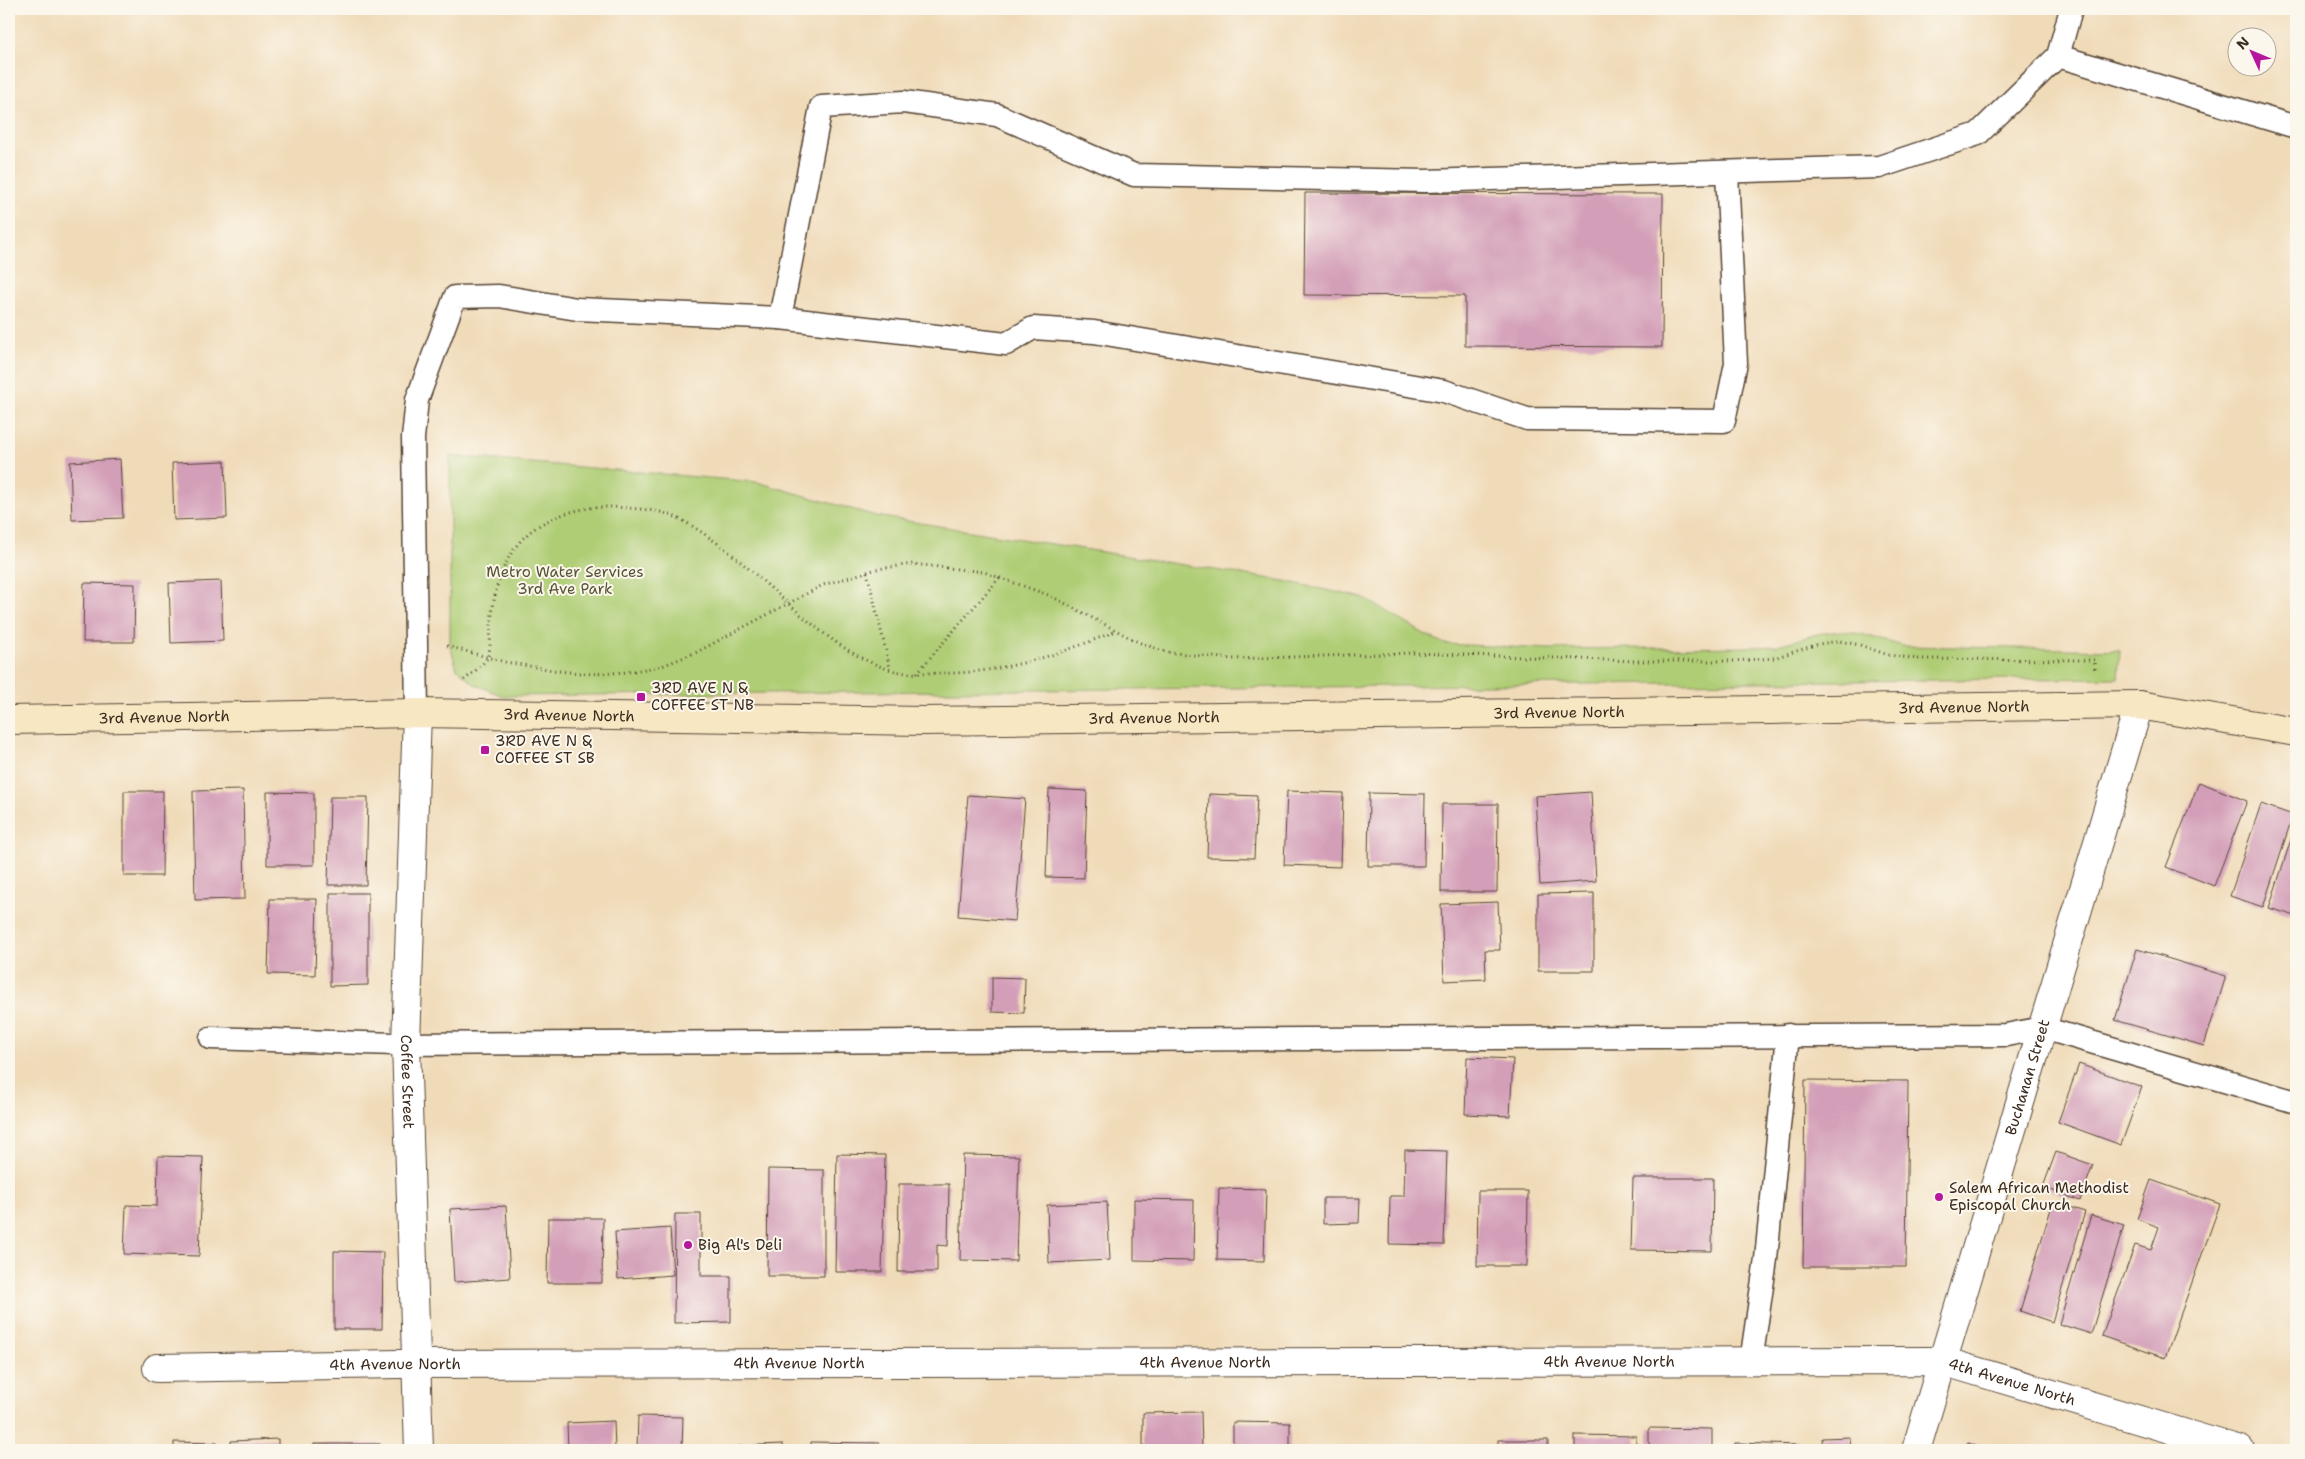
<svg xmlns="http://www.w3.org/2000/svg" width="2305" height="1459" font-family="'Shantell Sans',sans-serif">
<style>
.green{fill:#afcd75;stroke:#757c4a}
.building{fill:#d39eb8}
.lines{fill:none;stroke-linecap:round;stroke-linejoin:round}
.lane-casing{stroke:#564535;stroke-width:25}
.street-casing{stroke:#564535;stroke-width:30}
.secondary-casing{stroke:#564535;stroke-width:30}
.path{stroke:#564535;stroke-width:3;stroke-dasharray:1 4;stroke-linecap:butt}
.lane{stroke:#fff;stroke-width:22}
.street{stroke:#fff;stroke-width:28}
.secondary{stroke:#f7e8c3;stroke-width:28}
.poi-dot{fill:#b5179e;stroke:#fbf7ec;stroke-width:2}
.labels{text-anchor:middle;stroke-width:4;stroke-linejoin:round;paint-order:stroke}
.park-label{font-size:15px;fill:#585334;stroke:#fbf7ec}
.poi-label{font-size:15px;fill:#3b2a1e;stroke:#fbf7ec;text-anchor:start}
.street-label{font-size:15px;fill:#3b2a1e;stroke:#fbf7ec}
</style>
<rect width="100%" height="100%" fill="#fbf7ec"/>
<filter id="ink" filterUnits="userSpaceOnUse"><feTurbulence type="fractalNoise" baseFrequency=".02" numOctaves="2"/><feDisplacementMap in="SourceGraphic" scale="10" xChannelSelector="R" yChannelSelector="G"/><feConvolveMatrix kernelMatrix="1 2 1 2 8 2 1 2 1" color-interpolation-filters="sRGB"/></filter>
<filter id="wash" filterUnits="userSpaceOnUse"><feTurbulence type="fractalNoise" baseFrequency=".0096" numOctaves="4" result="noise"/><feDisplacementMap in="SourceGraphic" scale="20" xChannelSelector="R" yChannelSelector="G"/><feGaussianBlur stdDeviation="1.12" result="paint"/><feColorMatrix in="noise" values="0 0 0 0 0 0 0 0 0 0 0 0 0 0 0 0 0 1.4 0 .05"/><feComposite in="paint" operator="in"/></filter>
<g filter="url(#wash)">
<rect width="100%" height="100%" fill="#f0dbb9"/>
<polygon class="green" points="450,456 757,482 876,516 1284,581 1364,598 1426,635 1445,644 1550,649 1754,647 1775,646 1817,634 1840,631 1861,634 1903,646 2120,650 2118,678 503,696 474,684 457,669 450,646"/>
<g id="blocks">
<g class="building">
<polygon points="1305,193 1663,194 1662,347 1465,346 1465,296 1304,295"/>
<polygon points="120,459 123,518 72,520 70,462"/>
<polygon points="225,461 227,518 174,520 172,463"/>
<polygon points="221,581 223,641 171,643 169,583"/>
<polygon points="84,583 135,584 134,642 83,642"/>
<polygon points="2199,782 2247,801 2214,886 2166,867"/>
<polygon points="1049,789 1087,791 1084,878 1046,877"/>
<polygon points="243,790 245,899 195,900 193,791"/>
<polygon points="124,791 163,791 162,876 124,876"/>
<polygon points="1287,791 1343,793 1341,867 1284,865"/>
<polygon points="267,792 314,793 314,865 267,865"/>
<polygon points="1591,792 1596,881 1540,885 1535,796"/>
<polygon points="1369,793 1425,794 1424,866 1368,866"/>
<polygon points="1209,794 1257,796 1254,858 1207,857"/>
<polygon points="968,795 1025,799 1015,921 958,916"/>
<polygon points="330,797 368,797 366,885 328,885"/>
<polygon points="1442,804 1498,804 1497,892 1441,892"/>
<polygon points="2261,804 2293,815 2263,907 2230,896"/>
<polygon points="2296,824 2296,916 2269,908"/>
<polygon points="330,893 368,893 368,985 330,986"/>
<polygon points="1594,893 1594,971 1538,971 1538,894"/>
<polygon points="270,899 317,899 315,975 268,974"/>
<polygon points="1498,902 1500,950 1485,950 1486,979 1444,981 1441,904"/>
<polygon points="2137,949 2226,976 2204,1046 2115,1020"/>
<polygon points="992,977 1025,978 1024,1013 992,1012"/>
<polygon points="1467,1057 1513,1059 1510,1116 1465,1114"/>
<polygon points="2079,1064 2142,1087 2121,1145 2058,1122"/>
<polygon points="1805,1080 1908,1081 1906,1267 1803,1267"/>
<polygon points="1405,1150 1447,1151 1444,1245 1389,1244 1390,1196 1404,1196"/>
<polygon points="2056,1152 2093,1165 2080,1201 2043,1187"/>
<polygon points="837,1154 885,1155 882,1272 835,1272"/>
<polygon points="963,1155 1019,1156 1016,1261 960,1260"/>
<polygon points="158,1156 203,1157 199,1256 124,1254 126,1205 157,1206"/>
<polygon points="768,1169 824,1170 824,1276 767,1276"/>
<polygon points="1633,1178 1713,1178 1712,1251 1631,1250"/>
<polygon points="2151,1180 2220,1204 2165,1358 2102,1336 2135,1245 2151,1250 2159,1227 2137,1219"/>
<polygon points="899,1184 949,1184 948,1246 937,1245 937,1272 898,1272"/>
<polygon points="1219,1188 1266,1189 1264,1261 1217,1260"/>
<polygon points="1478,1191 1528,1191 1527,1266 1477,1266"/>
<polygon points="1323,1198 1360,1198 1359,1223 1323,1224"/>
<polygon points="1134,1199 1194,1200 1193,1261 1134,1260"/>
<polygon points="1107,1202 1110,1260 1049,1263 1047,1205"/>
<polygon points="2053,1202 2085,1212 2052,1322 2020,1311"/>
<polygon points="506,1206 510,1278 454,1282 450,1209"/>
<polygon points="675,1214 701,1214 701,1276 731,1276 731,1322 674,1323"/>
<polygon points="2091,1215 2124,1225 2091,1334 2059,1324"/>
<polygon points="548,1218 603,1218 602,1283 547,1283"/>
<polygon points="670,1228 673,1275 618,1279 615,1232"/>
<polygon points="334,1251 383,1252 382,1329 334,1329"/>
<polygon points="1201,1412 1202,1450 1143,1450 1143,1413"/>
<polygon points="638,1416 683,1417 682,1450 637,1450"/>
<polygon points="614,1421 615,1450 568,1450 567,1423"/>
<polygon points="1233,1422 1290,1423 1290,1450 1233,1450"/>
<polygon points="1649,1428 1712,1429 1712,1450 1649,1450"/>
<polygon points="1575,1435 1636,1436 1636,1450 1575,1450"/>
<polygon points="1850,1437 1851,1450 1823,1450 1822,1438"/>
<polygon points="278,1439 278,1450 231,1450 231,1441"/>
<rect x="1498" y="1440" width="50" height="10"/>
<polygon points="174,1442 217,1443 217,1450 174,1450"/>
<polygon points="811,1442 880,1443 880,1450 811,1450"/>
<polygon points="1735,1443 1800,1445 1800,1450 1735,1450"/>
<polygon points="1968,1443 1987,1450 1965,1450"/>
<rect x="314" y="1444" width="66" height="6"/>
<polygon points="783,1444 783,1450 739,1450 739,1446"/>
</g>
</g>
</g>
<g filter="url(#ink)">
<use href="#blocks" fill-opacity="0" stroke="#564535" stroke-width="1"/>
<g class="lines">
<defs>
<g id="lane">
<polyline points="2071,9 2058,56 2296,127"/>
<polyline points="780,318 1006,344 1033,328 1094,332 1444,391 1527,419 1724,421 1736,363 1727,172"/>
<polyline points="417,713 413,438 417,400 455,297 499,296 577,309 780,318 821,107 904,102 997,115 1134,175 1425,181 1879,167 1978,134 2058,56"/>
<polyline points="211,1038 395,1044 2006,1035 2043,1028 2296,1102"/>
<polyline points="1751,1362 1766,1259 1788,1035"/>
</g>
<g id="street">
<path id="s1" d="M 417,713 L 406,1044 L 419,1450"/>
<path id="s2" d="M 157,1368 L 399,1364 L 1942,1361 L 2240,1450"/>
<path id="s3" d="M 1916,1450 L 2139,705"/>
</g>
<g id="secondary">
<path id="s4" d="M 9,720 L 417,713 L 923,721 L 2139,705 L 2296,732"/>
</g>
</defs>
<use href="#lane" class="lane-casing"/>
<use href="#street" class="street-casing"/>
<use href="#secondary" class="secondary-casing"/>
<g class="path">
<polyline points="867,572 890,668"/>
<polyline points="447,646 505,662 559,671 592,674 628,672 662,666 697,652 823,585 877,569 913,564 984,572 1051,596 1138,642 1166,652 1232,659 1412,653 1636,661 1733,661 1774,658 1819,644 1839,641 1860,645 1888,655 1918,659 2095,660 2095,672"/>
<polyline points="917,673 1000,577"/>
<path d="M 464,680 C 471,675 484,664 488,657 C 491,648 490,633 491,624 C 494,586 505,546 540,525 C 568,509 595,505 627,508 C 640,509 655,510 667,514 C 683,519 697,529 710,538 C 769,578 830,658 900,672 C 909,674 920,673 929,673 C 995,676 1056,656 1116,631"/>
</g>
<use href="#lane" class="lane"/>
<use href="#street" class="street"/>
<use href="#secondary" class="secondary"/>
</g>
</g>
<g class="poi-dot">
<rect x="636" y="692" width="10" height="10" rx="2.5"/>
<rect x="480" y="745" width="10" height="10" rx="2.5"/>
<circle cx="1939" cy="1197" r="5"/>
<circle cx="688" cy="1245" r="5"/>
</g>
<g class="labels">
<g class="park-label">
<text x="565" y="577">Metro Water Services<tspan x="565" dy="17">3rd Ave Park</tspan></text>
</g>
<g class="poi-label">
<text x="651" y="693">3RD AVE N &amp;<tspan x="651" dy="17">COFFEE ST NB</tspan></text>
<text x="495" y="746">3RD AVE N &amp;<tspan x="495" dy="17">COFFEE ST SB</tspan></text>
<text x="1949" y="1193">Salem African Methodist<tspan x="1949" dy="17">Episcopal Church</tspan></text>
<text x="698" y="1250">Big Al's Deli</text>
</g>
<g class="street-label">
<text dy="5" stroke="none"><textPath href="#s4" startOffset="1955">3rd Avenue North</textPath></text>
<text dy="5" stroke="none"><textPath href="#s4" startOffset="1550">3rd Avenue North</textPath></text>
<text dy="5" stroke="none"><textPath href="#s4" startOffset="560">3rd Avenue North</textPath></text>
<text dy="5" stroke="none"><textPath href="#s4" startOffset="155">3rd Avenue North</textPath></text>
<text dy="5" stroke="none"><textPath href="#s4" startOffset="1145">3rd Avenue North</textPath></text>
<text dy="5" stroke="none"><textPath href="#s3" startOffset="389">Buchanan Street</textPath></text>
<text dy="5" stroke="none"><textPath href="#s1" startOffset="369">Coffee Street</textPath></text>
<text dy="5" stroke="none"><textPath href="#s2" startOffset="1452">4th Avenue North</textPath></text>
<text dy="5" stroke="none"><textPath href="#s2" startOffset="642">4th Avenue North</textPath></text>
<text dy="5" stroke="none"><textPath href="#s2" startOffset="1048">4th Avenue North</textPath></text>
<text dy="5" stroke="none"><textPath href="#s2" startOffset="238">4th Avenue North</textPath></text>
<text dy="5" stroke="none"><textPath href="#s2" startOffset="1858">4th Avenue North</textPath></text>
</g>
</g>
<rect width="2305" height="1459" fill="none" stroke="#fbf7ec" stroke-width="30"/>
<g transform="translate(2252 52) rotate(314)"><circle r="24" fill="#fbf7ec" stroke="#aea59a"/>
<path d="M0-4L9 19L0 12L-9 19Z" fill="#b5179e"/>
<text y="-8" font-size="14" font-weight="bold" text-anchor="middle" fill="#3b2a1e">N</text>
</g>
</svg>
